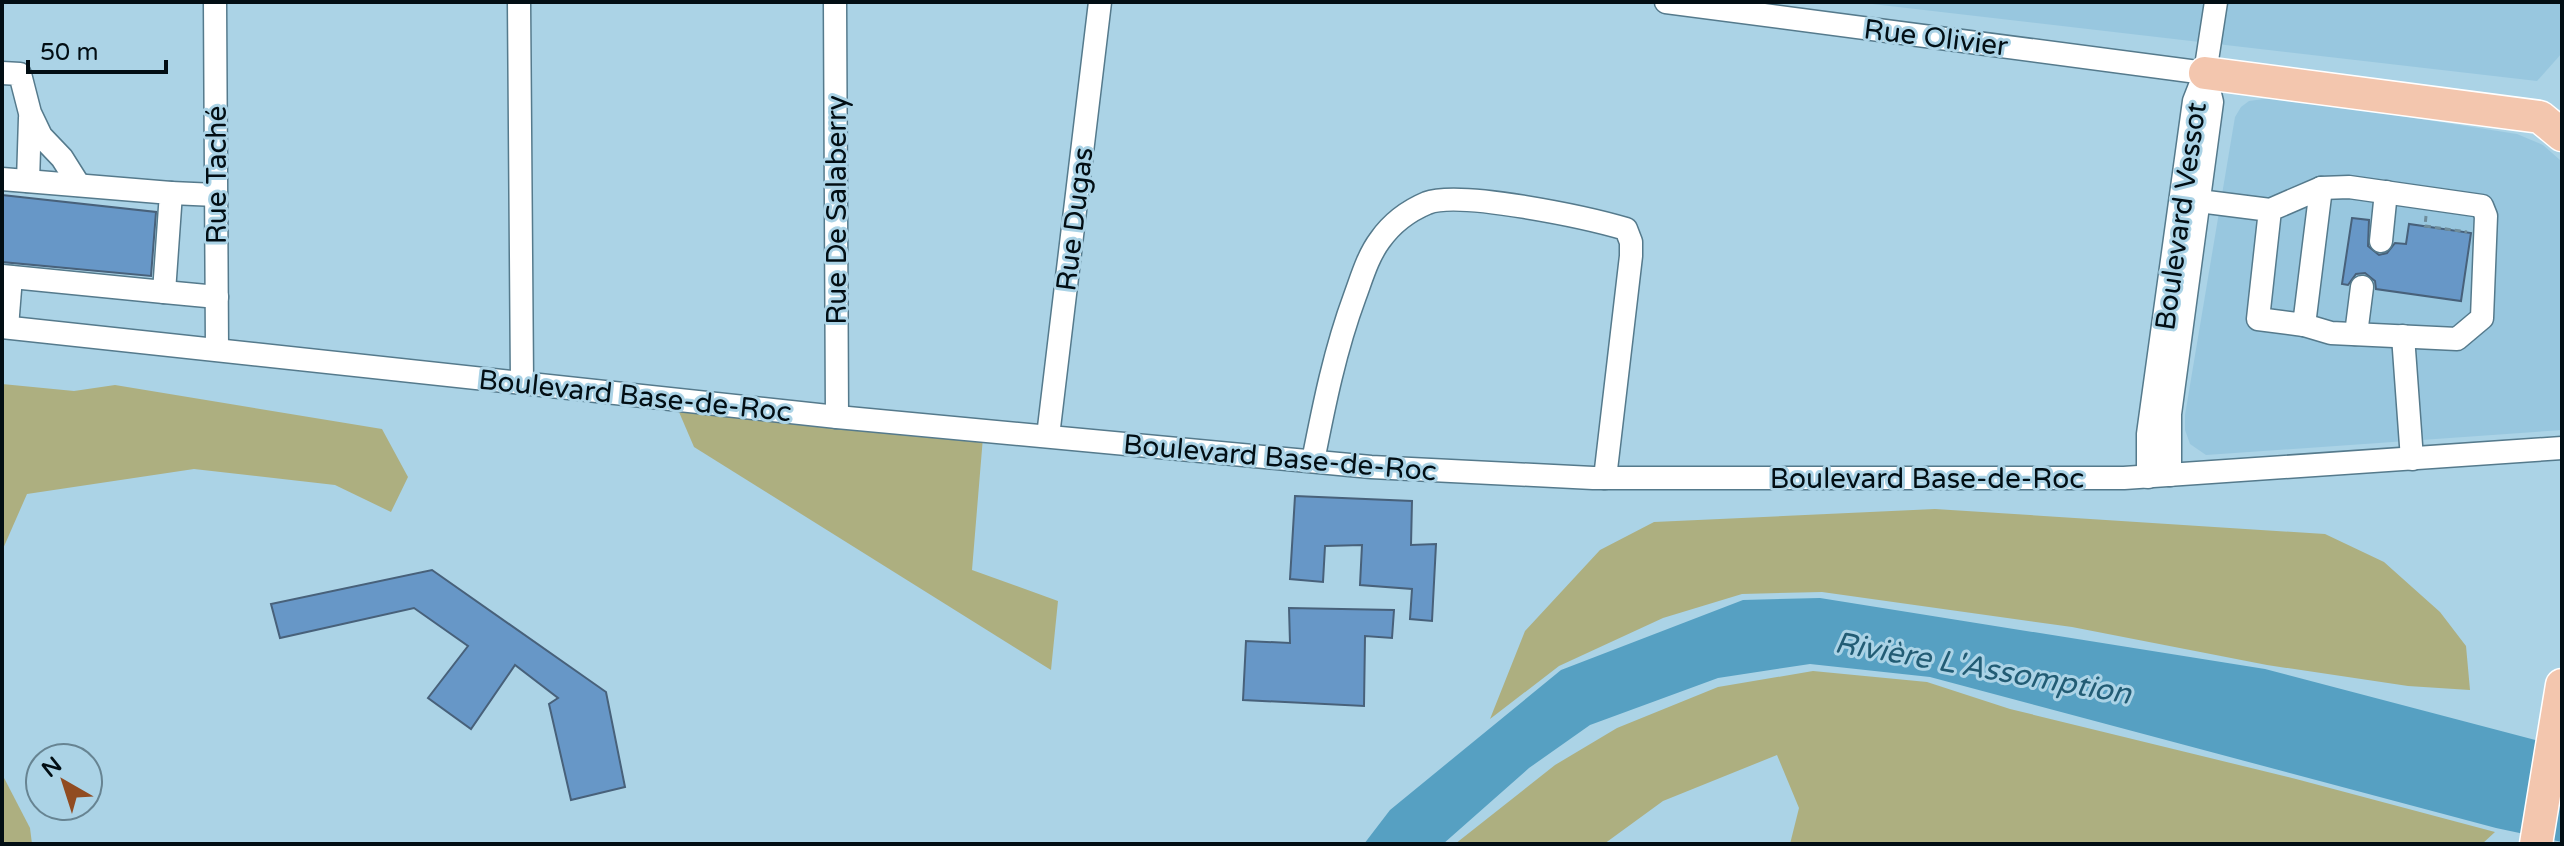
<svg xmlns="http://www.w3.org/2000/svg" width="2564" height="846" font-family="'Varela Round',sans-serif">
<style>
.built{fill:#98c7df}
.green{fill:#adaf80}
.water{fill:#56a0c2}
.building{fill:#6797c7;stroke:#48617a;stroke-width:2}
.lines{fill:none;stroke-linecap:round;stroke-linejoin:round}
.minor-casing{stroke:#557a8c;stroke-width:25}
.highway-casing{stroke:#fff;stroke-width:35}
.path{stroke:#6e8c9b;stroke-width:3;stroke-dasharray:6 4;stroke-linecap:butt}
.minor{stroke:#fff;stroke-width:22}
.highway{stroke:#f3c6ae;stroke-width:32}
.labels{text-anchor:middle;stroke-width:6;stroke-linejoin:round;paint-order:stroke}
.street-label{font-size:28px;fill:#020e14;stroke:#abd3e6}
.water-label{font-size:30px;font-style:italic;fill:#225c74;stroke:#abd3e6}
</style>
<rect width="100%" height="100%" fill="#abd3e6"/>
<g class="built">
<polygon points="1855,2 2562,2 2562,53 2537,81"/>
<polygon points="2279,97 2517,134 2543,145 2560,160 2562,430 2206,455 2190,444 2185,430 2185,415 2235,117 2241,107 2249,101"/>
</g>
<g class="green">
<polygon points="2,384 74,391 115,385 382,429 408,477 391,512 335,485 194,469 27,494 2,551"/>
<polygon points="676,405 983,437 972,570 1058,601 1051,670 694,447"/>
<polygon points="1935,509 2325,534 2384,562 2440,612 2466,646 2470,690 2408,686 2267,665 2072,627 1822,592 1742,594 1663,618 1559,666 1490,719 1525,631 1600,550 1654,522"/>
<polygon points="1813,671 1927,682 2010,709 2296,779 2495,832 2482,844 1790,844 1799,808 1777,755 1663,801 1604,844 1455,844 1555,765 1617,728 1718,687"/>
<polygon points="2,774 30,828 32,844 2,844"/>
</g>
<polygon class="water" points="1820,598 2265,669 2562,747 2562,842 2496,828 1930,677 1810,664 1718,678 1590,725 1529,768 1443,844 1364,844 1390,810 1561,670 1743,600"/>
<g class="building">
<polygon points="2,195 156,212 151,276 2,262"/>
<polygon points="2352,218 2369,220 2368,246 2379,255 2387,253 2395,243 2406,244 2409,224 2471,233 2461,301 2376,289 2375,281 2365,273 2356,274 2348,285 2342,284"/>
<polygon points="1295,496 1412,501 1411,545 1436,544 1432,621 1410,619 1412,589 1360,585 1362,545 1325,546 1323,582 1290,579"/>
<polygon points="432,570 606,692 625,787 571,800 549,704 558,698 515,665 471,729 428,698 468,646 414,608 280,638 271,604"/>
<polygon points="1289,608 1394,610 1392,638 1365,636 1364,706 1243,700 1246,641 1290,643"/>
</g>
<g class="lines">
<defs>
<g id="minor">
<polyline points="215,2 217,349"/>
<polyline points="519,2 522,382"/>
<polyline points="835,2 837,417"/>
<polyline points="1666,2 2205,73"/>
<polyline points="2,73 20,74 30,113 41,136 62,158 79,185"/>
<polyline points="2,179 171,193 164,292 2,276"/>
<polyline points="28,181 30,118"/>
<polyline points="171,193 216,195"/>
<polyline points="2199,201 2270,210 2321,188 2304,325 2258,319 2270,210"/>
<polyline points="2381,241 2386,192"/>
<polyline points="164,292 217,297"/>
<polyline points="2304,325 2331,333 2457,339 2482,318 2486,216 2482,206 2349,187 2321,188"/>
<polyline points="2,327 837,417 1371,467 1593,478 2124,478 2562,448"/>
<polyline points="7,327 11,277"/>
<polyline points="2356,334 2362,287"/>
<polyline points="2403,336 2412,459"/>
<polyline points="1048,436 1100,2"/>
<path d="M 1313,461 C 1324,405 1335,350 1355,296 C 1362,277 1368,256 1380,240 C 1392,223 1408,211 1427,203 C 1460,190 1589,218 1626,229 L 1631,242 L 1631,256 L 1605,478"/>
<polyline points="2170,475 2170,414 2212,102 2205,73"/>
<polyline points="2148,477 2148,434 2194,101 2205,73 2216,2"/>
</g>
<g id="highway">
<polyline points="2205,73 2540,117 2562,135"/>
<polyline points="2536,844 2562,685"/>
</g>
</defs>
<use href="#minor" class="minor-casing"/>
<use href="#highway" class="highway-casing"/>
<polyline class="path" points="2426,216 2425,226 2467,232"/>
<use href="#minor" class="minor"/>
<use href="#highway" class="highway"/>
</g>
<g class="labels">
<g class="street-label">
<text transform="translate(1936 37) rotate(7)" y="10">Rue Olivier</text>
<text transform="translate(216 175) rotate(-90)" y="10">Rue Taché</text>
<text transform="translate(836 210) rotate(-90)" y="10">Rue De Salaberry</text>
<text transform="translate(2180 216) rotate(-82)" y="10">Boulevard Vessot</text>
<text transform="translate(1074 219) rotate(-83)" y="10">Rue Dugas</text>
<text transform="translate(635 395) rotate(6)" y="10">Boulevard Base-de-Roc</text>
<text transform="translate(1280 457) rotate(5)" y="10">Boulevard Base-de-Roc</text>
<text x="1927" y="488">Boulevard Base-de-Roc</text>
</g>
<g class="water-label">
<text transform="translate(1983 668) rotate(10)" y="10">Rivière L'Assomption</text>
</g>
</g>
<rect width="2564" height="846" fill="none" stroke="#020e14" stroke-width="8"/>
<g transform="translate(64 782) rotate(321)"><circle r="38" fill="#abd3e6" stroke="#678492" stroke-width="2"/>
<path d="M0-6L14 30L0 20L-14 30Z" fill="#914c21"/>
<text y="-12" font-size="22" font-weight="bold" text-anchor="middle" fill="#020e14">N</text>
</g>
<path d="M28 60v12h138v-12" fill="none" stroke="#020e14" stroke-width="4"/>
<text x="40" y="60" font-size="24" fill="#020e14" stroke="#abd3e6" stroke-width="6" paint-order="stroke">50 m</text>
</svg>
